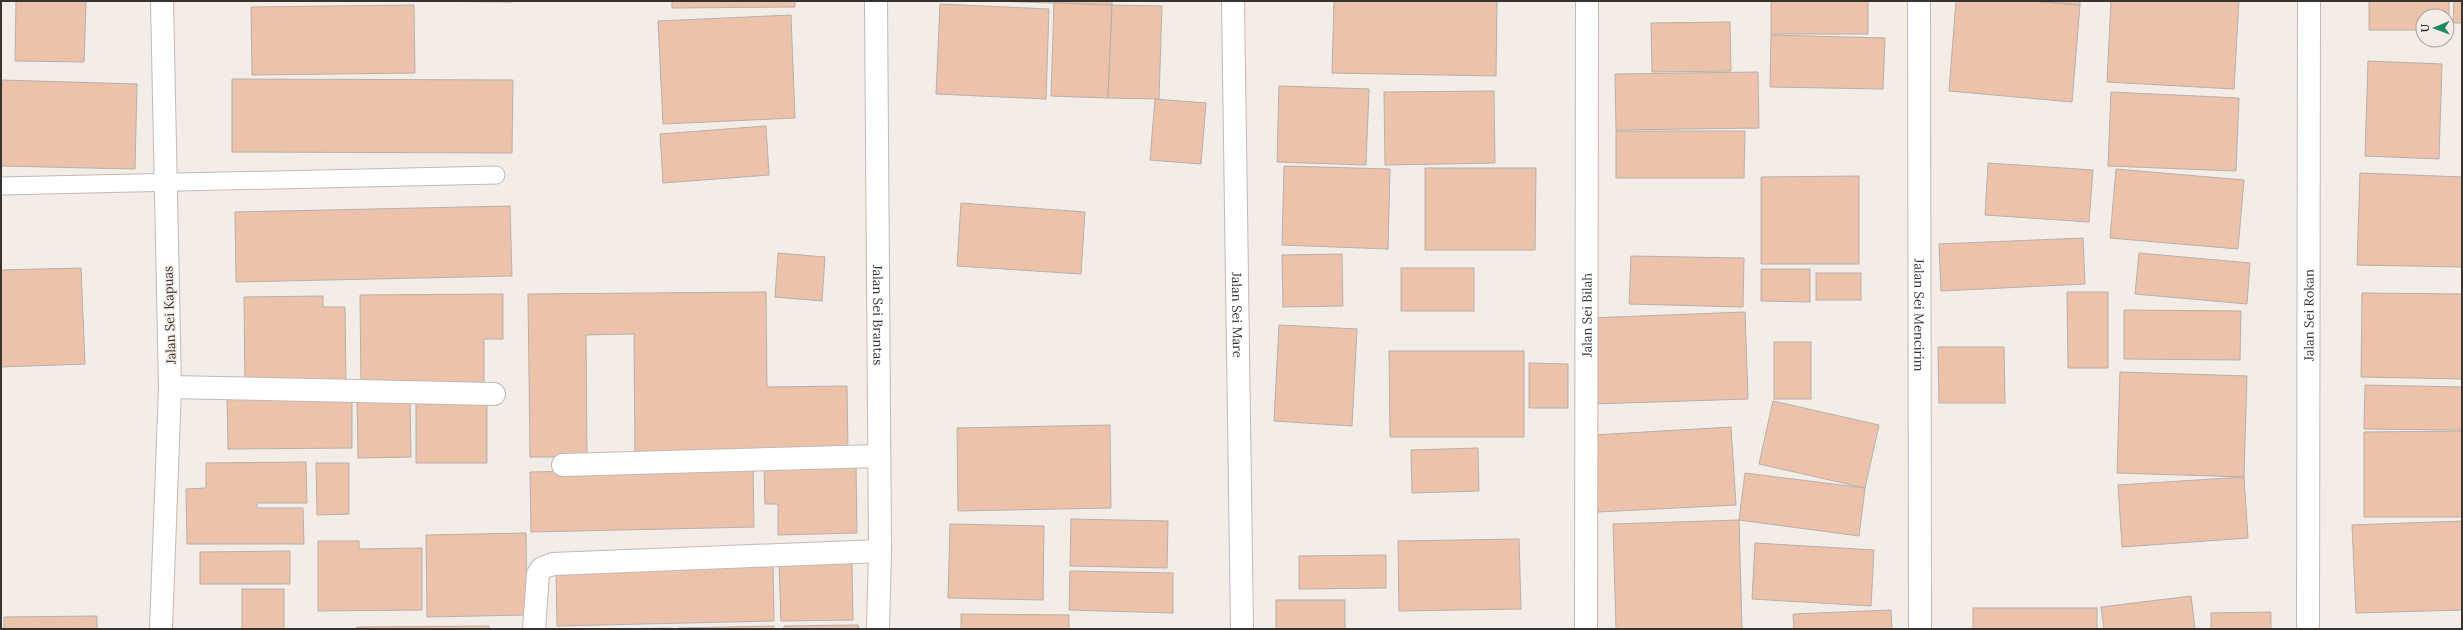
<svg xmlns="http://www.w3.org/2000/svg" width="2463" height="630" font-family="Lora,serif">
<style>
.building{fill:#edc2aa;stroke:#b8b0ac}
.lines{fill:none;stroke-linecap:round;stroke-linejoin:round}
.lane-casing{stroke:#c2bab6;stroke-width:19}
.street-casing{stroke:#c2bab6;stroke-width:24}
.lane{stroke:#fff;stroke-width:17}
.street{stroke:#fff;stroke-width:22}
.labels{text-anchor:middle;stroke-width:3.5;stroke-linejoin:round;paint-order:stroke}
.street-label{font-size:13px;fill:#363331;stroke:#f4ece7}
</style>
<rect width="100%" height="100%" fill="#f4ece7"/>
<g class="building">
<polygon points="16,1 86,1 84,62 15,61"/>
<polygon points="396,1 512,1 512,2"/>
<polygon points="672,1 795,1 795,7 672,8"/>
<polygon points="991,1 1112,1 1112,5"/>
<polygon points="1334,1 1497,1 1496,76 1332,73"/>
<rect x="1771" y="1" width="97" height="33"/>
<polygon points="1956,1 2032,1 2080,5 2072,102 1949,91"/>
<polygon points="2034,1 2080,1 2080,5"/>
<polygon points="2111,1 2239,1 2234,89 2107,82"/>
<polygon points="2369,1 2449,1 2449,30 2447,30 2447,16 2423,16 2423,30 2369,30"/>
<polygon points="2454,1 2462,1 2462,23 2453,23"/>
<polygon points="1054,3 1112,5 1108,98 1051,96"/>
<polygon points="940,4 1049,9 1046,99 936,94"/>
<polygon points="414,5 415,73 252,75 251,7"/>
<polygon points="1112,5 1162,6 1159,99 1108,98"/>
<polygon points="791,15 795,118 663,124 658,21"/>
<polygon points="1730,22 1731,71 1652,72 1651,23"/>
<polygon points="1771,35 1885,38 1883,89 1770,87"/>
<polygon points="2368,61 2442,64 2439,159 2365,156"/>
<polygon points="1758,72 1759,128 1616,130 1615,74"/>
<polygon points="232,79 513,80 512,153 232,152"/>
<polygon points="1,80 137,84 135,169 1,166"/>
<polygon points="1279,86 1369,89 1366,165 1277,162"/>
<polygon points="1494,91 1495,163 1385,165 1384,92"/>
<polygon points="2111,92 2239,98 2236,171 2108,166"/>
<polygon points="1155,99 1206,103 1201,164 1150,160"/>
<polygon points="766,126 769,175 663,183 660,134"/>
<polygon points="1616,131 1745,131 1744,178 1616,178"/>
<polygon points="1988,163 2093,170 2089,222 1985,215"/>
<polygon points="1284,166 1390,169 1388,249 1282,245"/>
<polygon points="1425,168 1536,168 1535,250 1425,250"/>
<polygon points="2116,169 2244,180 2238,249 2110,238"/>
<polygon points="2360,173 2462,177 2462,267 2357,265"/>
<polygon points="1859,176 1859,264 1761,264 1761,177"/>
<polygon points="961,203 1085,212 1081,274 957,266"/>
<polygon points="510,206 512,276 236,282 235,212"/>
<polygon points="2083,238 2085,284 1941,291 1939,244"/>
<polygon points="778,253 825,257 822,301 775,297"/>
<polygon points="2139,253 2250,263 2247,304 2135,294"/>
<polygon points="1342,254 1343,306 1283,307 1282,255"/>
<polygon points="1631,256 1744,258 1743,307 1629,304"/>
<polygon points="81,268 85,364 1,367 1,270"/>
<rect x="1401" y="268" width="73" height="43"/>
<polygon points="1761,269 1810,269 1810,302 1761,301"/>
<rect x="1816" y="273" width="45" height="27"/>
<polygon points="766,292 767,387 847,386 848,455 635,456 634,334 586,335 587,457 530,457 528,294"/>
<polygon points="2067,292 2108,292 2108,368 2068,368"/>
<polygon points="2362,293 2462,294 2462,379 2361,377"/>
<polygon points="503,294 503,339 484,339 484,387 361,388 360,295"/>
<polygon points="323,296 323,307 345,307 346,386 245,386 244,297"/>
<polygon points="2124,310 2241,311 2240,360 2124,359"/>
<polygon points="1745,312 1748,399 1592,404 1589,318"/>
<polygon points="1279,325 1357,329 1352,426 1274,421"/>
<rect x="1774" y="342" width="37" height="57"/>
<polygon points="1938,347 2004,347 2005,403 1939,403"/>
<polygon points="1389,351 1524,351 1524,437 1390,437"/>
<polygon points="1529,363 1568,364 1568,408 1529,408"/>
<polygon points="2120,372 2247,376 2244,477 2117,473"/>
<polygon points="2365,385 2462,387 2462,430 2364,429"/>
<polygon points="352,395 352,448 228,449 227,396"/>
<polygon points="357,396 410,396 411,457 358,458"/>
<polygon points="487,396 487,463 416,463 416,397"/>
<polygon points="1773,401 1879,425 1865,488 1759,464"/>
<polygon points="1110,425 1111,508 958,511 957,428"/>
<polygon points="1731,427 1736,505 1598,512 1593,435"/>
<polygon points="2462,431 2462,517 2364,517 2364,432"/>
<polygon points="1478,448 1479,491 1412,493 1411,450"/>
<polygon points="306,462 307,503 257,503 257,508 303,508 304,544 187,544 186,489 206,488 206,463"/>
<polygon points="316,463 349,463 349,514 317,515"/>
<polygon points="856,464 857,533 778,535 778,504 765,504 764,466"/>
<polygon points="753,468 754,527 531,532 530,472"/>
<polygon points="1745,473 1865,488 1859,536 1739,520"/>
<polygon points="2244,477 2248,538 2122,547 2118,485"/>
<polygon points="1071,519 1168,521 1167,568 1070,566"/>
<polygon points="1739,520 1742,629 1616,629 1613,524"/>
<polygon points="2462,521 2462,610 2356,613 2352,525"/>
<polygon points="950,524 1044,526 1043,600 948,598"/>
<polygon points="526,533 527,615 427,617 426,535"/>
<polygon points="1519,539 1521,609 1399,611 1398,541"/>
<polygon points="318,541 359,541 359,549 422,548 422,610 318,611"/>
<polygon points="1755,543 1874,550 1871,606 1752,599"/>
<polygon points="290,551 290,584 200,584 200,552"/>
<polygon points="1386,555 1386,588 1299,589 1299,556"/>
<polygon points="852,563 853,620 781,621 779,564"/>
<polygon points="773,564 774,621 557,626 556,569"/>
<polygon points="1070,571 1173,573 1173,613 1069,610"/>
<rect x="242" y="589" width="42" height="40"/>
<polygon points="2191,596 2195,629 2104,629 2101,607"/>
<rect x="1276" y="600" width="69" height="29"/>
<rect x="1973" y="608" width="124" height="21"/>
<polygon points="1891,610 1892,629 1794,629 1793,614"/>
<polygon points="2271,612 2271,629 2211,629 2211,613"/>
<polygon points="961,614 1069,615 1069,629 961,629"/>
<polygon points="97,616 97,629 4,629 4,617"/>
<polygon points="858,625 859,629 784,629 784,626"/>
<polygon points="489,626 489,629 357,629 357,627"/>
<polygon points="774,626 774,629 678,629 678,628"/>
<polygon points="671,628 671,629 605,629"/>
</g>
<g class="lines">
<defs>
<polyline id="lane" points="1,186 496,175"/>
<g id="street">
<path id="s1" d="M 876,1 L 880,551 L 878,629"/>
<path id="s2" d="M 1233,1 L 1242,629"/>
<path id="s3" d="M 1919,1 L 1920,629"/>
<polyline points="170,387 494,394"/>
<polyline points="563,465 879,456"/>
<polyline points="161,629 170,387 162,1"/>
<polyline points="534,629 538,574 542,568 553,564 880,551"/>
<path id="s4" d="M 1586,629 L 1587,1"/>
<path id="s5" d="M 2308,629 L 2309,1"/>
</g>
</defs>
<use href="#lane" class="lane-casing"/>
<use href="#street" class="street-casing"/>
<use href="#lane" class="lane"/>
<use href="#street" class="street"/>
</g>
<g class="labels">
<g class="street-label">
<text transform="translate(169 315) rotate(-92)" y="5">Jalan Sei Kapuas</text>
<text dy="5" stroke="none"><textPath href="#s1" startOffset="314">Jalan Sei Brantas</textPath></text>
<text dy="5" stroke="none"><textPath href="#s2" startOffset="314">Jalan Sei Mare</textPath></text>
<text dy="5" stroke="none"><textPath href="#s4" startOffset="314">Jalan Sei Bilah</textPath></text>
<text dy="5" stroke="none"><textPath href="#s3" startOffset="314">Jalan Sei Mencirim</textPath></text>
<text dy="5" stroke="none"><textPath href="#s5" startOffset="314">Jalan Sei Rokan</textPath></text>
</g>
</g>
<rect width="2463" height="630" fill="none" stroke="#363331" stroke-width="4"/>
<g transform="translate(2435 28) rotate(269)"><circle r="19" fill="#f4ece7" stroke="#a8a29e"/>
<path d="M0-3L7 15L0 10L-7 15Z" fill="#208763"/>
<text y="-6" font-size="11" font-weight="bold" text-anchor="middle" fill="#363331">U</text>
</g>
</svg>
